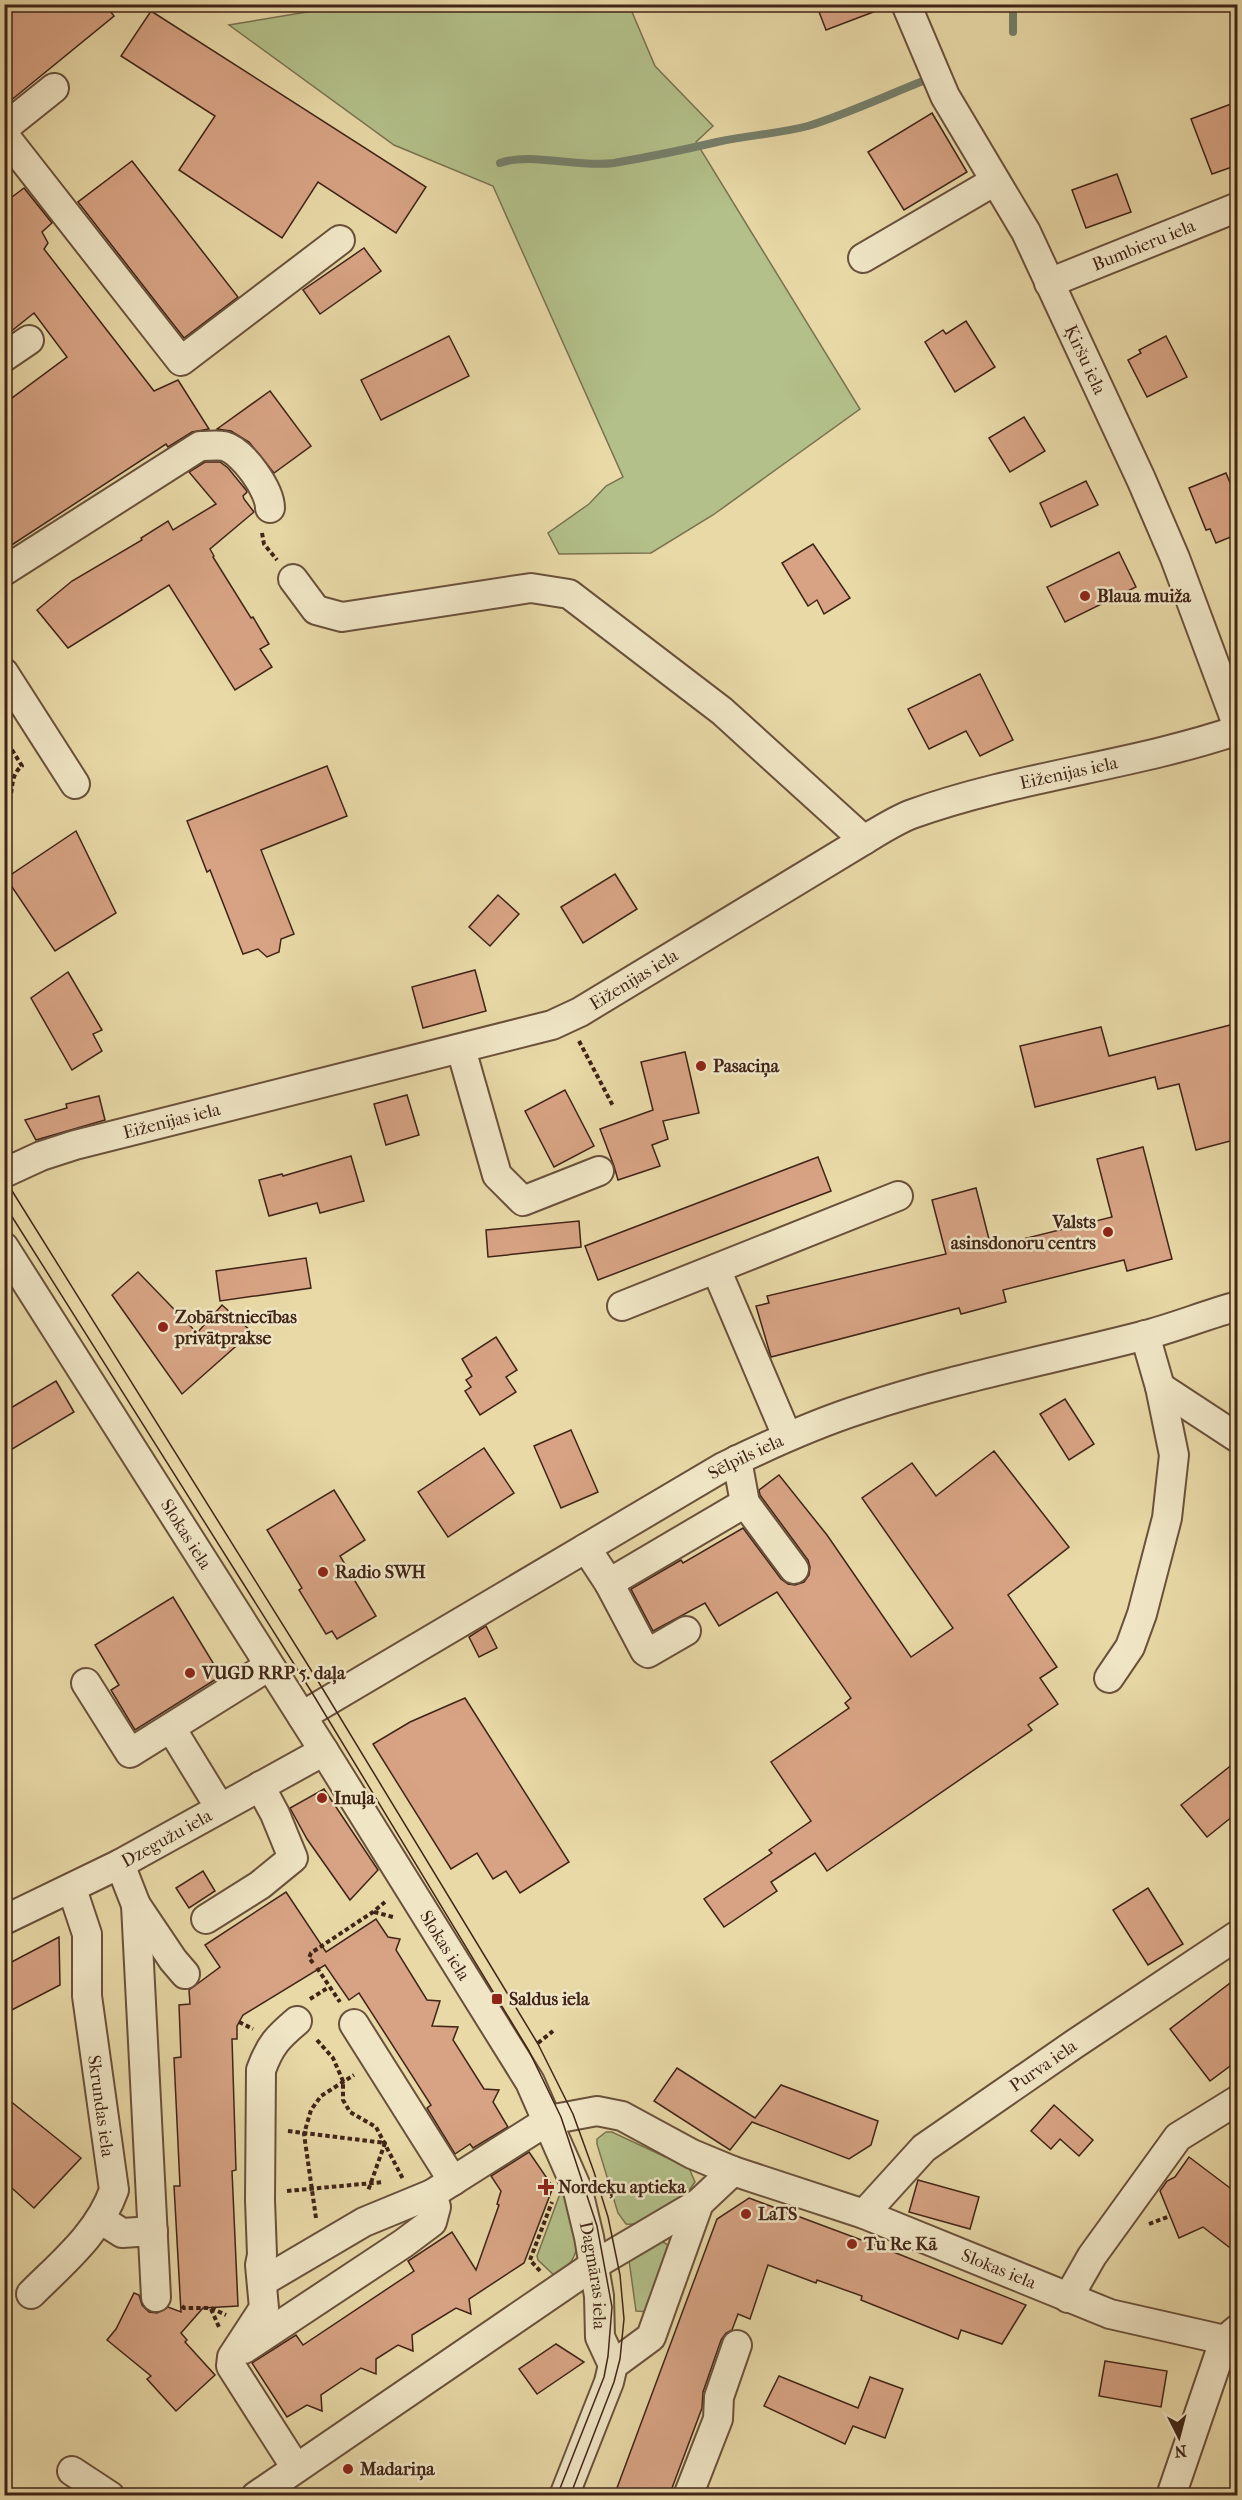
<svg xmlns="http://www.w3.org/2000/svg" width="1242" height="2500" font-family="'IM FELL French Canon',serif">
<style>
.green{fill:#b3c089;stroke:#7a7250;stroke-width:1.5}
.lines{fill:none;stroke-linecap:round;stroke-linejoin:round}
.stream{stroke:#757f6a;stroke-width:8}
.building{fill:#d7a384;stroke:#402417;stroke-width:1.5}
.minor-casing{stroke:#6a513b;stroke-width:32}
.path{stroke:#402417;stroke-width:4;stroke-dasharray:4.5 3;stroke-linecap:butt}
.minor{stroke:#f0e6c6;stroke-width:28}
.tram{stroke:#402417;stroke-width:1.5}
.poi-dot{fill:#8f2418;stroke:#f0e6c6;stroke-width:2}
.labels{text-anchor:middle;stroke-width:5;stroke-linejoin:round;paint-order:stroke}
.street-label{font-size:18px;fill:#402417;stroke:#f0e6c6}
.poi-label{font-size:18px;font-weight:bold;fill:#402417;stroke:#f0e6c6;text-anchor:start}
</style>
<rect width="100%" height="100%" fill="#e8d9a7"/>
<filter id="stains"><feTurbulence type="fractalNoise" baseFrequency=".00333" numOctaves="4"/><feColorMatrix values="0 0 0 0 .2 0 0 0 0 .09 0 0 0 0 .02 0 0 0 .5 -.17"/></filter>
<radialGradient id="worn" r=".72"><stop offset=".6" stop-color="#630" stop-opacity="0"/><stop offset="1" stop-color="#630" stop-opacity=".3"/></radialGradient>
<g class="green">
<polygon points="349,5 629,5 655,66 713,126 696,142 860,409 713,515 651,553 559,554 548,533 589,504 606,486 623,477 493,186 394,145 229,25"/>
<path d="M 606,2132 L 612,2132 L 689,2168 L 695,2182 C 685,2199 646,2227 626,2224 L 618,2213 L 597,2144 L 597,2139 Z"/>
<path d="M 561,2191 L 569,2191 C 577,2225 589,2253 556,2277 L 538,2260 L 537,2256 Z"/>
<polygon points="661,2241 670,2246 650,2312 636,2311 629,2260"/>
</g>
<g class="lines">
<g class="stream">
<polyline points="1013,32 1013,4"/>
<path d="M 500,163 C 530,152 579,168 614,163 C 649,157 683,150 717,142 C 747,135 778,134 808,126 C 847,114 885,96 923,81"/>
</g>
</g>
<g class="building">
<polygon points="13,4 105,4 114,16 4,106 4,12"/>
<polygon points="816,4 888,4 889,6 826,30"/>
<polygon points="151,11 426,187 396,233 318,182 282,238 179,170 215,116 121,56"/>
<polygon points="1231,104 1238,122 1238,165 1212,174 1191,119"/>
<polygon points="932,113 967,172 904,210 868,152"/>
<polygon points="132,161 238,297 184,338 78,202"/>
<polygon points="1117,174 1131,212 1086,228 1072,190"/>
<polygon points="24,188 52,223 42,232 48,243 44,249 154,391 178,380 209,429 192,432 168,447 166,444 4,550 4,404 67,357 34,313 4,337 4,203"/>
<polygon points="364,248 381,271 320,314 303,290"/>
<polygon points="966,321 995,367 955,392 925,342 943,330 946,334"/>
<polygon points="449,336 469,376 381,420 361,380"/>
<polygon points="1166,336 1187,377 1147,397 1128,360 1141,353 1139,350"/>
<polygon points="270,391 311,446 274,473 249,442 231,431 217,429"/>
<polygon points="1024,417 1045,451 1010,472 989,438"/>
<polygon points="205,462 220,462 228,468 246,490 247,492 243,496 244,499 254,512 210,549 214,556 213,557 251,618 253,617 269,644 260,649 272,667 235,690 169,585 68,648 37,610 72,581 142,540 141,538 168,521 173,530 216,504 189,472"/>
<polygon points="1226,473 1238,502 1238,534 1216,543 1210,529 1206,530 1189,488"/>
<polygon points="1086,481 1098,505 1051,527 1040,503"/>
<polygon points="813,544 850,598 824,614 817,600 808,606 782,563"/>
<polygon points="1119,552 1136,587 1065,622 1047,587"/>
<polygon points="980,674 1013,740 980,756 966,731 929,749 908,709"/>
<polygon points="327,766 347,816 261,850 294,934 281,939 279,952 267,957 258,949 243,954 210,870 207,872 187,821"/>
<polygon points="76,831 116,913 55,951 6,878"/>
<polygon points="615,874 637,909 583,943 561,907"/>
<polygon points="498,895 519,914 490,946 469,927"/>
<polygon points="475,970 486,1011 423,1028 412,987"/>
<polygon points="68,972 102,1030 93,1034 102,1051 72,1070 31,998"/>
<polygon points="1238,1023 1238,1139 1196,1150 1179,1084 1158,1089 1155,1077 1035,1107 1020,1046 1101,1027 1109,1056"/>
<polygon points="685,1052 699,1113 663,1121 668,1139 652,1145 660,1166 618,1180 614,1166 600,1129 653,1110 641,1062"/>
<polygon points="565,1090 594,1146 554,1167 525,1111"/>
<polygon points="407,1095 419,1135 386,1145 374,1104"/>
<polygon points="99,1096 105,1120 36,1140 25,1120 67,1108 66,1104"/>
<polygon points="1143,1147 1172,1259 1127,1271 1124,1260 1003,1290 1006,1302 961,1314 959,1308 771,1357 756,1306 769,1303 767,1296 946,1254 932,1200 976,1188 991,1247 1112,1217 1097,1159"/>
<polygon points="351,1156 364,1201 320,1213 317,1203 269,1216 259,1180 282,1174 283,1176"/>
<polygon points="818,1157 831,1191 598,1280 585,1246"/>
<polygon points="579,1221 581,1247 488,1257 486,1230"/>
<polygon points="306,1258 311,1288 220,1301 216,1271"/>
<polygon points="138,1272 197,1333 222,1305 252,1332 182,1394 112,1295"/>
<polygon points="496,1337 517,1370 506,1377 516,1392 480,1415 465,1391 471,1387 466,1380 472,1376 462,1359"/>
<polygon points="56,1381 74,1412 4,1454 4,1412"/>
<polygon points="1065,1399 1094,1444 1069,1460 1040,1414"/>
<polygon points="571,1430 598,1492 561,1508 534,1446"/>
<polygon points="484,1448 514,1493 448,1537 418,1492"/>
<polygon points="994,1451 1069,1547 1008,1595 1057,1667 1040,1678 1058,1704 1028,1725 1032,1730 827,1871 815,1853 771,1882 777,1891 724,1927 704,1899 772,1853 769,1850 811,1821 771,1762 849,1708 845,1703 851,1698 777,1592 719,1626 705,1603 653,1631 631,1589 681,1560 683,1563 743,1528 781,1579 788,1584 795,1585 804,1582 809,1575 810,1567 808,1560 760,1495 759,1490 779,1475 827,1535 911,1657 953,1628 862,1498 912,1463 936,1496"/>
<polygon points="334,1490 365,1540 340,1556 376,1616 337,1639 332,1631 326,1634 299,1590 302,1588 267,1530"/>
<polygon points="173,1597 221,1676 135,1730 111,1690 119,1685 95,1645"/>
<polygon points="486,1626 497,1648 479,1657 469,1637"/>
<polygon points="465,1698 569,1862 520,1893 506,1871 493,1879 477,1853 451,1869 373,1744 410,1722"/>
<polygon points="1238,1760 1238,1812 1207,1837 1181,1805"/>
<polygon points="324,1789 378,1870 350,1900 307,1839 290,1808"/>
<polygon points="203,1871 215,1891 189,1908 176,1888"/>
<polygon points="1148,1888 1183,1944 1148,1965 1113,1910"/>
<polygon points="286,1892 326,1952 376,1919 388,1937 400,1939 396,1950 427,2000 440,2001 432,2026 458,2027 453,2040 484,2089 499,2090 493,2102 508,2127 473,2148 470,2144 455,2154 427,2108 431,2105 359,1993 349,2000 325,1965 243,2015 237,2026 237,2039 232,2039 236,2170 232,2171 238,2306 203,2308 181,2333 187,2340 185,2342 215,2375 176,2411 147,2379 151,2376 107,2340 116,2329 134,2293 139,2295 142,2305 149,2312 157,2313 168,2307 181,2312 174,2186 180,2186 174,2058 181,2057 179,2005 190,2004 189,1990 220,1967 205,1945"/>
<polygon points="59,1937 60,1985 4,2014 4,1966"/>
<polygon points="1238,1977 1238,2060 1210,2081 1170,2029"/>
<polygon points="677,2068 755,2118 781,2085 878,2121 871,2145 849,2159 752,2122 730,2150 654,2101"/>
<polygon points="4,2096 81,2158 34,2208 4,2181"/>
<polygon points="1054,2105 1093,2140 1079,2156 1060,2139 1051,2149 1031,2131"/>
<polygon points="529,2152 553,2187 524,2263 469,2299 471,2314 456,2308 412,2335 413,2351 398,2345 376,2359 376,2374 361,2368 321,2395 322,2411 307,2405 287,2417 252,2363 296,2335 303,2345 414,2271 408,2261 452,2232 476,2270 499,2205 497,2204 501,2191 491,2176"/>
<polygon points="1189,2157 1238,2194 1238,2254 1203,2227 1179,2238 1160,2191 1167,2181 1175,2177"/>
<polygon points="918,2180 979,2197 970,2229 909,2212"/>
<polygon points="749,2198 891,2251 1026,2305 1002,2344 961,2330 958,2339 861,2300 862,2296 817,2280 816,2283 768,2265 750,2319 738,2314 732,2330 726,2333 721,2340 703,2392 702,2408 669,2496 614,2496 717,2219"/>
<polygon points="556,2344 584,2362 537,2394 519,2369"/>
<polygon points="1105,2361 1167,2371 1161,2407 1099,2396"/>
<polygon points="779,2376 858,2408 870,2377 903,2389 885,2438 853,2426 845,2444 764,2406"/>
</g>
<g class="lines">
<defs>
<g id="minor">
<path id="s1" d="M 906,4 L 945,96 L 1026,232 L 1141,479 L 1175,558 L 1238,727"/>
<polyline points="4,128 54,88"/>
<polyline points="4,135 181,361 340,240"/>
<polyline points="863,258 995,181"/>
<path id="s2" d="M 1049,283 L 1238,207"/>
<polyline points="4,357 29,340"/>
<path d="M 4,571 L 200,446 C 208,446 217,445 224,446 C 243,451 270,490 270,508"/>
<polyline points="293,579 316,610 342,617 531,588 569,594 722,711 864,840"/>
<polyline points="4,673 75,784"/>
<polyline points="461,1049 497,1175 523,1201 599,1171"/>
<path id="s3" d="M 4,1173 L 41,1156 L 75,1145 L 552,1025 L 580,1012 L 864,840 C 879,831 896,820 912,814 C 1018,776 1132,766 1238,730"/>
<path id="s4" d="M 4,1247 L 324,1751 L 530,2082 L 578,2191 L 589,2237 L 599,2296 L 600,2337 L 613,2365"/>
<polyline points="716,1269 787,1436"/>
<polyline points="622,1306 898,1196"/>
<polyline points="1160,1387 1238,1438"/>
<polyline points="745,1503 794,1569"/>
<polyline points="586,1548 609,1583 745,1503 737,1460"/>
<polyline points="609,1583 645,1651 648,1653 686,1631"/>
<polyline points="1109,1678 1130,1647 1142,1614 1167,1518 1174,1455 1160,1387 1145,1335"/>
<polyline points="86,1683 130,1753 269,1666"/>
<path id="s5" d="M 302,1716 L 723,1467 C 768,1445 814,1424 861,1409 C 953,1378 1049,1360 1142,1336 C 1174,1328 1205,1315 1238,1306"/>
<polyline points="171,1728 220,1808"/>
<polyline points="120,1864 136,1905 156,2297"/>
<polyline points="136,1905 173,1960 185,1974"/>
<polyline points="206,1919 260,1885 293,1858 275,1814 260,1786"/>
<path id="s6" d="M 4,1920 L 120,1864 L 324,1751"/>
<polyline points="354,2024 453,2181"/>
<path id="s7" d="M 864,2214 L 924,2148 L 1073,2045 L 1238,1935"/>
<polyline points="100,2219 122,2233 153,2231"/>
<path id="s8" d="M 262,2282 L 364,2222 L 432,2194 L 549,2120 L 597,2111 L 622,2116 L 692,2154 L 733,2171 L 864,2214 L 1110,2314 L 1238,2343"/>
<path d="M 31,2294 C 62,2263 99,2233 114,2190 L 87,1996 L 87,1934 L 72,1889"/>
<polyline points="1068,2298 1092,2256 1178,2137 1238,2100"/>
<polyline points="244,2349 404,2243 432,2222 436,2207 432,2194"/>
<path d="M 296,2468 L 231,2366 L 232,2357 L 264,2308 L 260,2265 L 262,2255 L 260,2200 L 261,2070 C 270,2045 278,2037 297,2021"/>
<polyline points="72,2471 110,2496"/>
<polyline points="256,2496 594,2265 699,2203"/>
<polyline points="564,2496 609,2382 613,2365 651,2337 699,2203 733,2171"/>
<polyline points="688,2496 718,2419 719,2397 737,2345"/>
<polyline points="1171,2496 1224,2341 1238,2329"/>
</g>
</defs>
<use href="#minor" class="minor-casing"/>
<g class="path">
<polyline points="262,533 264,544 277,560"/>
<path d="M 4,737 L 22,766 C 7,777 16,797 4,811"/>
<polyline points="4,820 10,832 4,844"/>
<polyline points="579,1041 613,1106"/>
<polyline points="374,1912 393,1917"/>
<polyline points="313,1963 309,1958 311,1953 373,1912 385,1902"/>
<polyline points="317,1968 340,2002"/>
<polyline points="310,1999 329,1987"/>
<polyline points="239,2022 253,2029"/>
<polyline points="317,2040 333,2058 343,2081 343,2100 350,2112 376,2127 403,2179"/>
<polyline points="538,2043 553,2031"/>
<polyline points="288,2131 385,2143 368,2191"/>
<polyline points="287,2191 384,2182"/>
<polyline points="316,2218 304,2134 311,2110 321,2096 354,2075"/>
<polyline points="1149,2224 1170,2216"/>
<polyline points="540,2271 530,2260 552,2202"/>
<polyline points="182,2306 184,2308 211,2308 226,2315"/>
<polyline points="211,2309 219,2327"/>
</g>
<use href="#minor" class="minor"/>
<g class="tram">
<polyline points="4,1178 321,1686 538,2044 573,2114 594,2172 608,2217 620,2275 624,2319 620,2359 614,2382 570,2496"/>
<polyline points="4,1204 311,1691 529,2051 561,2117 597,2226 612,2307 608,2356 604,2377 557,2496"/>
</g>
</g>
<g class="poi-dot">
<circle cx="1085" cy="596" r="6"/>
<circle cx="701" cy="1066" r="6"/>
<circle cx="1108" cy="1232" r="6"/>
<circle cx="163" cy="1327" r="6"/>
<circle cx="323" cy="1572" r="6"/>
<circle cx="190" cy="1673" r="6"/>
<circle cx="322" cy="1798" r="6"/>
<rect x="491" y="1993" width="12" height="12" rx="3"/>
<path d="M543 2178h6v6h6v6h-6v6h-6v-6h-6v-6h6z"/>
<circle cx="746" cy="2214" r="6"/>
<circle cx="852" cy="2244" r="6"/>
<circle cx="348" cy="2469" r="6"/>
</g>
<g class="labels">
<g class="street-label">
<text dy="6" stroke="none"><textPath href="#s2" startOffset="102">Bumbieru iela</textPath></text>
<text dy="6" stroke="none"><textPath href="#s1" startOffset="399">Ķiršu iela</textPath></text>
<text dy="6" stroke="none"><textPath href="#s3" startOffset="1148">Eiženijas iela</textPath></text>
<text dy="6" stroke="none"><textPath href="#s3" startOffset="662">Eiženijas iela</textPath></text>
<text dy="6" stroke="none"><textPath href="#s3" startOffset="176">Eiženijas iela</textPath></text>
<text dy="6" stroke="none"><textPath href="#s5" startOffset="514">Sēlpils iela</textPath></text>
<text dy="6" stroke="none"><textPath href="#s4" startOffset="340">Slokas iela</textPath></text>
<text dy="6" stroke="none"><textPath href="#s6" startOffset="182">Dzegužu iela</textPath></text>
<text dy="6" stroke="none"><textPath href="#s4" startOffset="826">Slokas iela</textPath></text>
<text dy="6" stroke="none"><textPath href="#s7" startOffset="234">Purva iela</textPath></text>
<text transform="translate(101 2106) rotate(82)" y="6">Skrundas iela</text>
<text dy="6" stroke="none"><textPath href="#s8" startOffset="812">Slokas iela</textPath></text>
<text dy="6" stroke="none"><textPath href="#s4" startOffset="1192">Dagmāras iela</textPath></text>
</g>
<g class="poi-label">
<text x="1097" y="602">Blaua muiža</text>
<text x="713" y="1072">Pasaciņa</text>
<text x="1096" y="1228" text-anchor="end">Valsts<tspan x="1096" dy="21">asinsdonoru centrs</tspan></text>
<text x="175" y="1323">Zobārstniecības<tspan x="175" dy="21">privātprakse</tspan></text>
<text x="335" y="1578">Radio SWH</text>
<text x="202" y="1679">VUGD RRP 5. daļa</text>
<text x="334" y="1804">Inuļa</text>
<text x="509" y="2005">Saldus iela</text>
<text x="558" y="2193">Nordeķu aptieka</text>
<text x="758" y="2220">LaTS</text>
<text x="864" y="2250">Tu Re Kā</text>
<text x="360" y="2475">Madariņa</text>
</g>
</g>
<rect width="1242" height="2500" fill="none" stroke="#e8d9a7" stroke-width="24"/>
<rect x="6" y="6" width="1230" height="2488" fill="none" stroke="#402417" stroke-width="3"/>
<rect x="12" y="12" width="1218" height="2476" fill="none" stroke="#402417" stroke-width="1.5"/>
<g transform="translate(1179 2437) rotate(174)" stroke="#f0e6c6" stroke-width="4.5" paint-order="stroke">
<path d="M0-4.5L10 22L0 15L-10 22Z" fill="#402417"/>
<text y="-9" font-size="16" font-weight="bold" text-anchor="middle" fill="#402417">N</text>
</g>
<rect width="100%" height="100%" filter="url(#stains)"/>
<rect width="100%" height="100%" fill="url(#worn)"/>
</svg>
